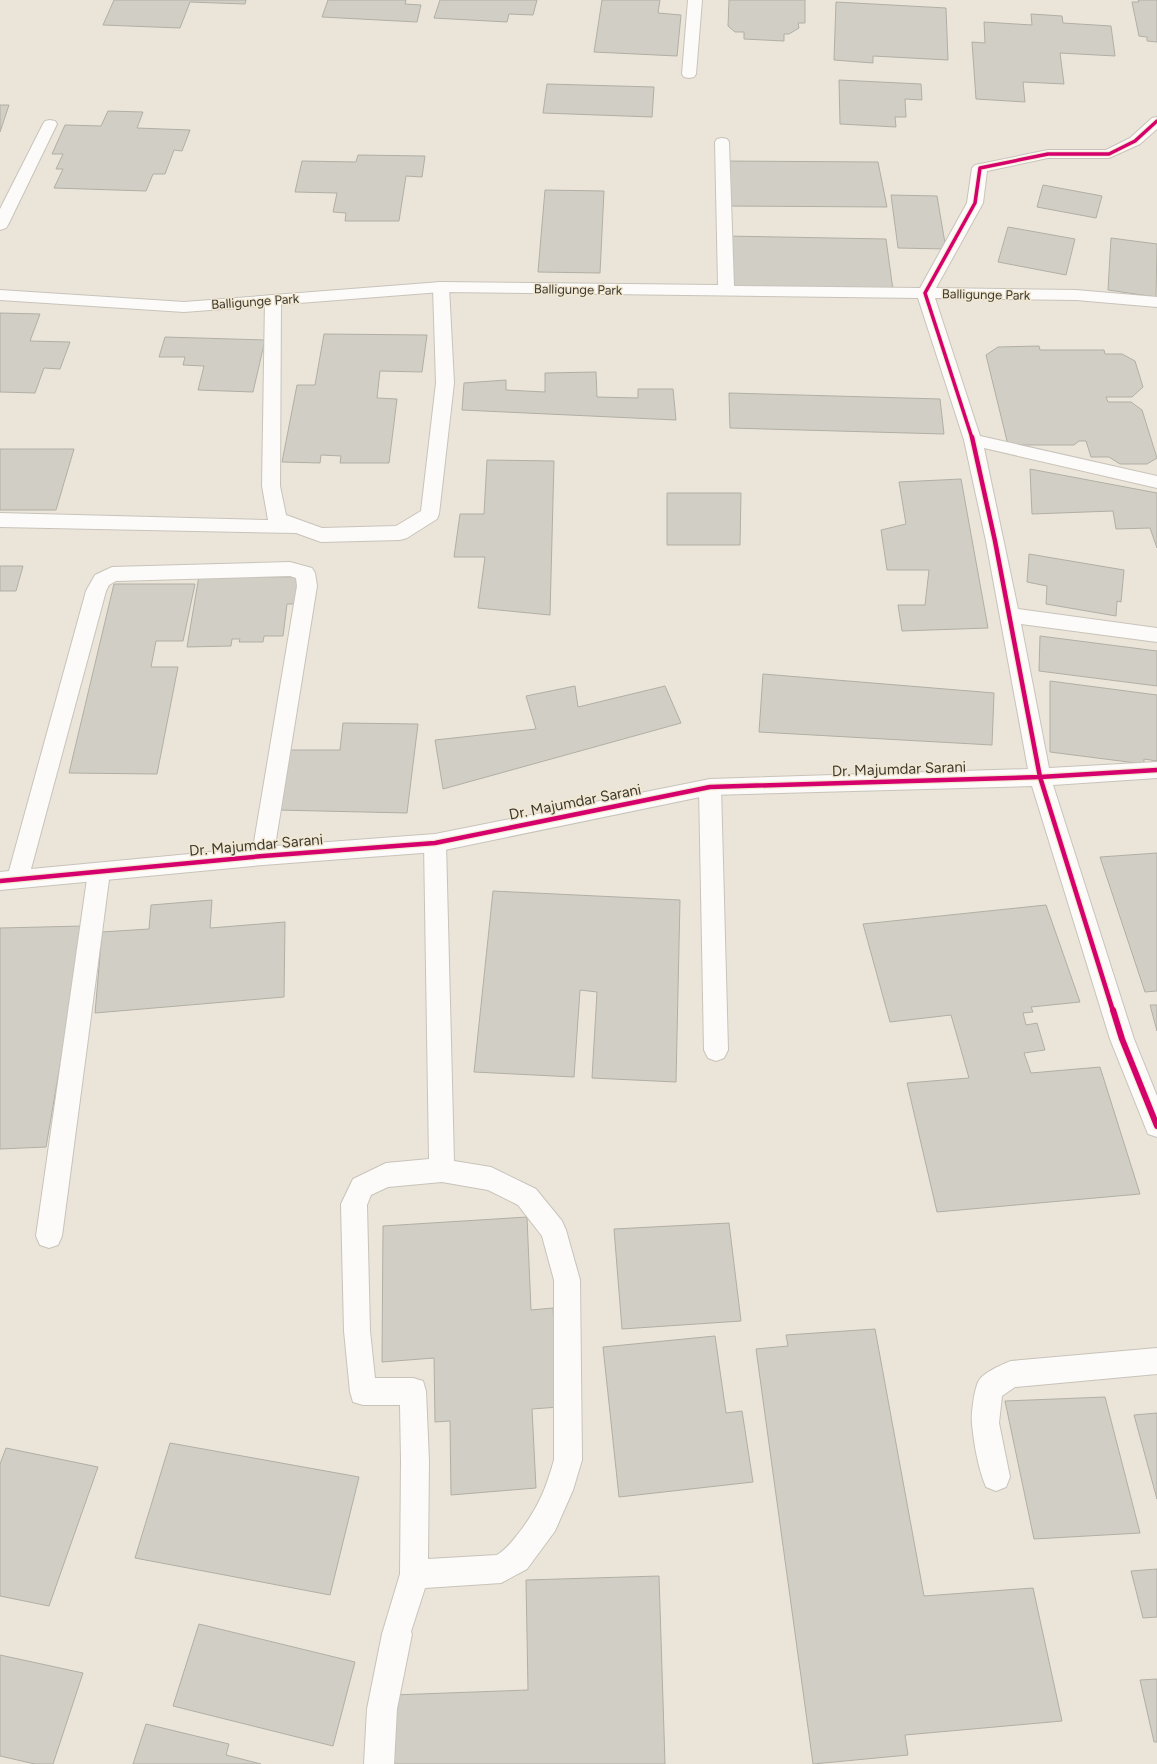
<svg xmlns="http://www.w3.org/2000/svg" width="1157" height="1764" font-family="Figtree,sans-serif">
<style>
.building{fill:#d1cfc5;stroke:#b1afa5}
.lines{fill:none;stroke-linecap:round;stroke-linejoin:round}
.service-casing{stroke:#c8c3ba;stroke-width:2}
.minor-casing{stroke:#c8c3ba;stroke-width:2}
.service{fill:#fcfbf9;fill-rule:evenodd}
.minor{fill:#fcfbf9;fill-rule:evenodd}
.cycleway-far2-casing{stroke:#f2e8d2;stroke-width:5.5}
.cycleway-far1-casing{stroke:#f2e8d2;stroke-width:7}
.cycleway-casing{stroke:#f2e8d2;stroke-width:8}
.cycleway-far2{stroke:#d6006c;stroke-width:3.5}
.cycleway-far1{stroke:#d6006c;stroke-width:4.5}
.cycleway{stroke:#d6006c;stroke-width:6}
.labels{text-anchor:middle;stroke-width:3;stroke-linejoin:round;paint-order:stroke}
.far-street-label{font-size:13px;fill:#3d3a31;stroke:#f2e8d2}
.street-label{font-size:15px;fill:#3d3a31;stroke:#f2e8d2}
</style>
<rect width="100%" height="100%" fill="#ebe5d9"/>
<g class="building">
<polygon points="114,0 246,0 245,4 190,2 180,28 103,25"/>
<polygon points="328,0 406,0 405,4 421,5 417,22 322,17"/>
<polygon points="440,0 537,0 533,15 509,14 507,22 434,18"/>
<polygon points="602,0 660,0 658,13 681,15 677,56 594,52"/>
<polygon points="729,0 805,0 805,23 798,23 799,28 789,34 784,34 784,41 744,39 744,32 735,32 728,26"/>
<polygon points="1138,0 1157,0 1157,42 1147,41 1147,37 1139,36 1132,2 1139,2"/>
<polygon points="836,2 946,8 948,60 873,56 873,63 834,60"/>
<polygon points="1031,14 1062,16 1063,23 1111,26 1115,56 1060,53 1064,84 1023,82 1025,102 976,99 972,42 985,43 984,22 1032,25"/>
<polygon points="839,80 921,84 922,100 905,99 906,117 895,117 896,127 840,124"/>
<polygon points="547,84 654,87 652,117 543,113"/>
<polygon points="0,105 9,105 0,132"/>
<polygon points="108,111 143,112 137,128 190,130 182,151 174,150 165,174 153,174 146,191 54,188 63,169 56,169 63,154 52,154 65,125 101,126"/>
<polygon points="358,155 425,156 422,177 406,176 399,221 345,221 346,213 333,212 337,193 295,192 302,161 356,162"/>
<polygon points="722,161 878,162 887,207 726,206"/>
<polygon points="1043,185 1102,196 1096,218 1037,207"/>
<polygon points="545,190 604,191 600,273 538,272"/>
<polygon points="891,195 937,196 946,249 898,248"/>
<polygon points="1008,227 1075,239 1066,275 998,262"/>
<polygon points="725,236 886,239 893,290 727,287"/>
<polygon points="1111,238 1157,244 1156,297 1108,290"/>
<polygon points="0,313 40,314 30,341 70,342 60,369 44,368 35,393 0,392"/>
<polygon points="324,334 427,335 422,372 380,371 377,398 397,399 389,463 340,463 341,456 321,455 320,463 282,462 297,385 315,385"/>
<polygon points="165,337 265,340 253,392 198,390 204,366 183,365 185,357 159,357"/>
<polygon points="1039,346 1040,350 1104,350 1105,354 1122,354 1135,361 1143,387 1132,397 1106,397 1108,402 1131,402 1142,410 1157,458 1147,464 1120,464 1109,457 1091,457 1086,441 1079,441 1074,445 1008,445 986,355 998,347"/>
<polygon points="596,372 597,397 638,398 638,389 673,389 676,420 462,410 464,383 506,380 506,390 545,392 545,373"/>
<polygon points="729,393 940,399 944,434 730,428"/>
<polygon points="0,449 74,449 56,510 0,510"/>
<polygon points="487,460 554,461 550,615 478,608 485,557 454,557 460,514 484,514"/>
<polygon points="1030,469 1157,493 1157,548 1150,528 1116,529 1113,511 1032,514"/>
<polygon points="961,479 988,628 902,631 898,605 925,605 929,570 887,570 881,530 906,524 899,482"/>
<polygon points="667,493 741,493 740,545 667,545"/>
<polygon points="1029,554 1124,570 1121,602 1117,601 1116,616 1046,604 1047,586 1027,582"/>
<polygon points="0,566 23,566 16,591 0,591"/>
<polygon points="199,576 300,577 296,604 287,604 283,636 264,636 263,642 239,642 240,639 232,639 231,646 187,647"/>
<polygon points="114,584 195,584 183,641 156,641 151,667 178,667 157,774 69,773"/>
<polygon points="1040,636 1157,651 1157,686 1039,671"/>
<polygon points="763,674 994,693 992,745 759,732"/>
<polygon points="1050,681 1157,695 1157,761 1144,759 1144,764 1050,752"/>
<polygon points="575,686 578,707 665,686 681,723 443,789 435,740 536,729 526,696"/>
<polygon points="343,723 418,724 407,813 277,810 288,750 340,750"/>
<polygon points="1157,853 1157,991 1145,992 1100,857"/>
<polygon points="493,891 680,900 676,1082 592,1078 597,992 580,990 574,1077 474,1072"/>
<polygon points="212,900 210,928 285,922 284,997 95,1013 102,932 149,929 151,905"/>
<polygon points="1046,905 1080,1002 1031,1007 1033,1012 1023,1013 1026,1025 1037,1023 1045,1050 1024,1053 1031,1073 1100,1067 1140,1194 937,1212 907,1083 969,1078 951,1015 890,1022 863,924"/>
<polygon points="84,926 46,1147 0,1149 0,928"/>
<polygon points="1150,1005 1157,1005 1157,1031"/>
<polygon points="527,1217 531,1310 553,1308 559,1407 532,1409 536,1488 451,1495 450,1421 435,1422 434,1358 382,1362 383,1226"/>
<polygon points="729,1223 741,1321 622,1329 614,1229"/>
<polygon points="875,1329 924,1596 1033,1588 1062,1721 905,1735 908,1755 813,1764 756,1349 788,1346 786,1335"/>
<polygon points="715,1336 726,1413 742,1411 753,1482 619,1497 603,1347"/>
<polygon points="1105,1397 1140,1533 1034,1539 1005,1401"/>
<polygon points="1157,1413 1157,1499 1134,1415"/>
<polygon points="170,1443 359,1477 330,1595 135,1558"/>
<polygon points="6,1448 98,1467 49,1606 0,1596 0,1464"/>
<polygon points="1157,1569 1157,1617 1143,1618 1131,1571"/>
<polygon points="659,1576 665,1764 391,1764 393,1695 528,1690 526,1580"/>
<polygon points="199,1624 355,1662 333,1746 173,1706"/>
<polygon points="0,1655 83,1673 53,1764 35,1764 0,1756"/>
<polygon points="1157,1679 1157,1742 1154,1742 1140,1680"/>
<polygon points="146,1724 229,1744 226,1755 261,1764 133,1764"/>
</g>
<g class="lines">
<defs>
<g id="service">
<polygon points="688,0 702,0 696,74 694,77 689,78 684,77 682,74"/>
<polygon points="50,120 55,121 57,124 8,225 6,228 0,230 0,209 43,124 45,121"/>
<polygon points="441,282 447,283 449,287 454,383 439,514 437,519 407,538 400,540 321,542 296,533 0,527 0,513 268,520 262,486 265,300 267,296 273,295 279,296 281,300 280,486 286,515 322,528 396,526 421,511 436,383 433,287 435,283"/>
<polygon points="710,779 717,781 721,787 728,1050 724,1058 716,1061 708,1058 704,1050 699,787 703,781"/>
<path d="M 435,834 L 443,837 L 446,843 L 454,1161 L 491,1167 L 536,1189 L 562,1221 L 566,1230 L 580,1280 L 582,1460 L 573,1490 L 555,1531 L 527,1569 L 501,1583 L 425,1588 L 407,1644 L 397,1649 L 387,1644 L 382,1634 L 400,1574 L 401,1461 L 400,1405 L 363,1405 L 353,1402 L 350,1392 L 344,1331 L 341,1204 L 353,1179 L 386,1163 L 429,1159 L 424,843 L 427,837 ZM 442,1182 L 488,1190 L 518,1205 L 542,1236 L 554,1280 L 554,1460 C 546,1488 539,1506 521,1530 C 513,1540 508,1548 497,1555 L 428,1559 L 429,1461 L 426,1391 L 423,1381 L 413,1378 L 375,1378 L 370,1331 L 367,1205 L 371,1195 L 388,1187 Z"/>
<polygon points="99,863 107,866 110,872 62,1236 58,1245 49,1248 40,1245 36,1236 88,872 91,866"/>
</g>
<g id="minor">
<path d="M 1157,117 L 1157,129 L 1140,144 L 1109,158 L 1048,158 L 987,171 L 983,203 L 936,288 L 1076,290 L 1157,297 L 1157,307 L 1076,300 L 935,298 L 980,436 L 1157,476 L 1157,488 L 984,448 L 1018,609 L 1157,628 L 1157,642 L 1021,624 L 1049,768 L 1157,762 L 1157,778 L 1053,785 L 1134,1039 L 1157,1096 L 1157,1137 L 1148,1134 L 1110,1039 L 1032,786 L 710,795 L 435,852 L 263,865 L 0,890 L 0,872 L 9,871 L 86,591 L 95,575 L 112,567 L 290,562 L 312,568 L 315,573 L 317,586 L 275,846 L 435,834 L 710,779 L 1028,769 L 986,541 L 964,440 L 918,298 L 441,292 L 184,312 L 0,300 L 0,290 L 184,302 L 441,282 L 718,285 L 715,142 L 717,139 L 722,138 L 727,139 L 729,142 L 734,286 L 920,288 L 967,203 L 972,168 L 975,165 L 1048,150 L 1106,150 L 1130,138 L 1152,118 ZM 290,576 L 296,578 L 297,586 L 253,848 L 31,869 L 106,591 L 109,585 L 116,581 Z"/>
<path d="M 1157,1348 L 1157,1374 L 1015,1387 L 1002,1396 L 999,1423 L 1010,1477 L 1006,1487 L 996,1491 L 986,1487 C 978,1468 974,1444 972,1424 C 971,1416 974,1386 980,1379 C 985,1372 1003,1364 1011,1361 Z"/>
<polygon points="397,1619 407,1624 412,1634 397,1709 394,1764 364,1764 367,1709 382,1634 387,1624"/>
</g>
</defs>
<use href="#service" class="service-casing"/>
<use href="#minor" class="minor-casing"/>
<use href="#service" class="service"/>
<use href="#minor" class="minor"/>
<defs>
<polyline id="cycleway-far2" points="972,438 925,293 975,203 980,168 1048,154 1109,154 1135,141 1157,121"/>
<g id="cycleway-far1">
<polyline points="972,437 995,541 1040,777 1113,1011"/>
<polyline points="0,881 263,856 435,843 710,787 1040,777 1157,770"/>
</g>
<polyline id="cycleway" points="1113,1010 1122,1039 1157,1126"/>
</defs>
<use href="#cycleway-far2" class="cycleway-far2-casing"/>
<use href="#cycleway-far1" class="cycleway-far1-casing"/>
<use href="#cycleway" class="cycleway-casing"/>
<use href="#cycleway-far2" class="cycleway-far2"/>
<use href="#cycleway-far1" class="cycleway-far1"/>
<use href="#cycleway" class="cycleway"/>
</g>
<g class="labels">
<g class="far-street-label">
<text transform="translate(578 289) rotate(1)" y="5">Balligunge Park</text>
<text transform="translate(986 294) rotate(1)" y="5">Balligunge Park</text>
<text transform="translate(255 301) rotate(-4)" y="5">Balligunge Park</text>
</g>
<g class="street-label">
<text transform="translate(899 769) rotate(-2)" y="5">Dr. Majumdar Sarani</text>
<text transform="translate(575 802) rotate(-11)" y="5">Dr. Majumdar Sarani</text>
<text transform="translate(256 845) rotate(-5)" y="5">Dr. Majumdar Sarani</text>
</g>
</g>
</svg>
